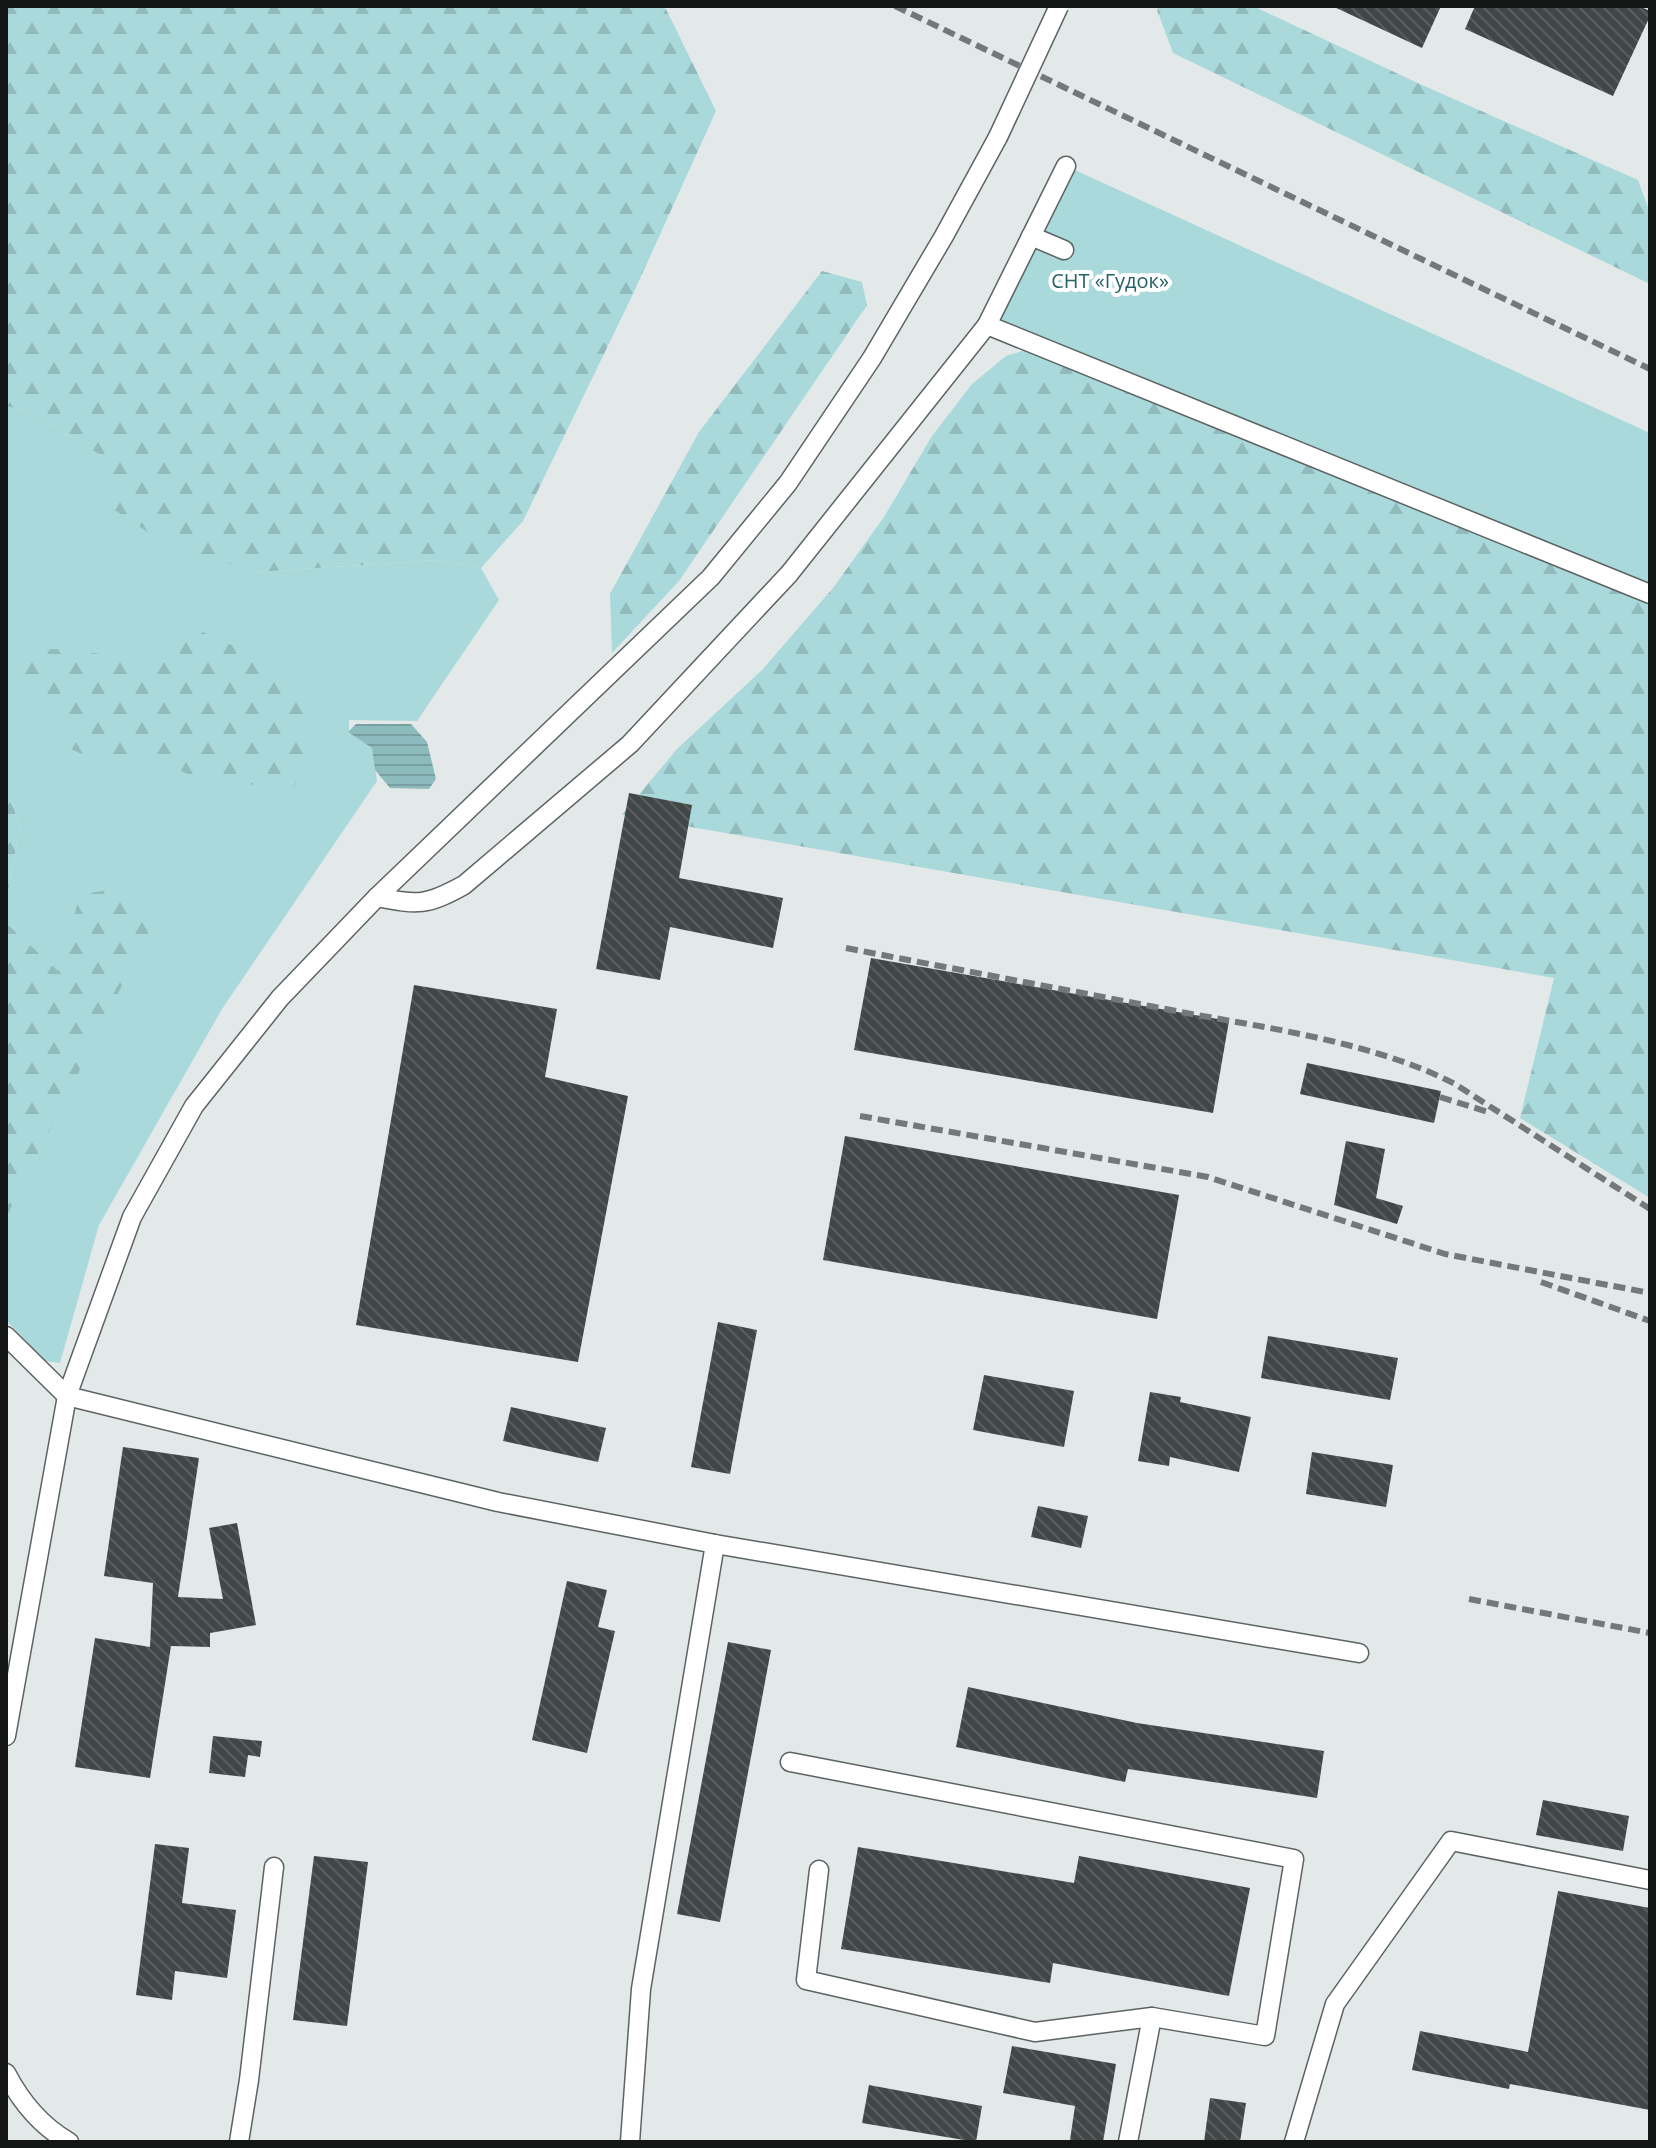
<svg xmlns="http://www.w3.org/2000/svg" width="1656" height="2148" font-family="'Open Sans',sans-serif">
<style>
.green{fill:#aad9dc}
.forest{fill:url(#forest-firs)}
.water{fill:url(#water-rules)}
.building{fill:url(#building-back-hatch)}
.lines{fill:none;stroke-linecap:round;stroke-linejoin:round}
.minor-casing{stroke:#5d6363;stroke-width:21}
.minor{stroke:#fff;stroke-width:18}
.rail{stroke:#747878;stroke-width:6;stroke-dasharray:12 6;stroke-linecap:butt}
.minor-bridge-casing{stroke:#5d6363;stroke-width:21;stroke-linecap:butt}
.minor-bridge{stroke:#fff;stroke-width:18}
.labels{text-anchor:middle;stroke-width:8;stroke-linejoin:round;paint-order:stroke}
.park-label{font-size:20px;fill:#236266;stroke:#fff}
</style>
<defs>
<pattern id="forest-firs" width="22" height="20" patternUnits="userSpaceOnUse" patternTransform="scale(2)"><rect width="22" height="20" fill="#aad9dc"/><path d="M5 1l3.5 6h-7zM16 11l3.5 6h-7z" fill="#91babc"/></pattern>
<pattern id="water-rules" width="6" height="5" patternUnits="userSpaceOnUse" patternTransform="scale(2)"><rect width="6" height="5" fill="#8cbabd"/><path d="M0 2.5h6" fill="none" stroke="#789fa2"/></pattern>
<pattern id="building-back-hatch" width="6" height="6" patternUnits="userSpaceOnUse" patternTransform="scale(2)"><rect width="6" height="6" fill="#414646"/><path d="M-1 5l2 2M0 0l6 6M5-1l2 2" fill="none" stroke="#595d5d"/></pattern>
</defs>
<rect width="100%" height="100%" fill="#e3e9e9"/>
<g class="green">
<polygon points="1066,166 1650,433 1650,596 987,325"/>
<polygon points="6,406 29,412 109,460 114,509 257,572 438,560 481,568 499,600 417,721 349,720 349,732 372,748 377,781 222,1009 99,1225 60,1363 45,1361 6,1320 6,1218 155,917 58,972 6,923 6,901 20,829 10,795 6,792"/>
</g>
<g class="forest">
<polygon points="6,6 659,6 666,9 716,111 633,294 523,521 481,568 438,560 257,572 164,543 113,509 109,460 29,412 6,406"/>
<polygon points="1160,6 1253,6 1422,85 1638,180 1650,213 1650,284 1173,53 1157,10"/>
<polygon points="822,271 862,282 867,305 679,581 612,653 610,594 699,432"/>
<polygon points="1040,346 1650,594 1650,1198 1520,1118 1554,978 622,815 677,749 762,670 833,588 884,517 932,436 972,384 1006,356"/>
<polygon points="203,632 253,655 300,701 312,749 294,787 208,782 156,761 108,766 71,749 20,665 21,650 60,649 142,659"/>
<polygon points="6,792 10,795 20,829 6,901"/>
<polygon points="123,887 156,917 6,1218 6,923 58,971 80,895"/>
</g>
<polygon class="water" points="356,724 411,724 427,742 436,779 429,789 390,788 375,770 372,748 348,732"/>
<g class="building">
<polygon points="1332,6 1441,6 1422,48"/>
<polygon points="1475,6 1639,6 1650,11 1650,16 1613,96 1465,29"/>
<polygon points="629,793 692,805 679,878 783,898 773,948 670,927 660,980 596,969"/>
<polygon points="871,958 1229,1021 1213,1113 854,1050"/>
<polygon points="414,985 557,1009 545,1077 628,1096 578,1362 356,1325"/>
<polygon points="1307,1063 1441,1091 1434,1123 1300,1094"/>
<polygon points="845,1136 1179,1195 1157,1319 823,1260"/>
<polygon points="1346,1141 1385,1149 1376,1198 1403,1206 1397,1224 1334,1205"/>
<polygon points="718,1322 757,1330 730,1474 691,1467"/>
<polygon points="1268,1336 1398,1358 1390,1400 1261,1378"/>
<polygon points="984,1375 1074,1391 1064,1447 973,1430"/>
<polygon points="1150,1392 1181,1397 1180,1402 1251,1417 1239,1472 1170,1457 1169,1466 1138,1461"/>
<polygon points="511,1407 606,1428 598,1462 503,1441"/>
<polygon points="123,1447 199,1458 178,1597 223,1599 209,1528 237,1523 256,1625 210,1633 210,1647 171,1646 150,1778 75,1767 95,1638 150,1647 153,1583 104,1576"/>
<polygon points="1312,1452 1393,1465 1386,1507 1306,1494"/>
<polygon points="1038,1506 1088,1516 1081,1548 1031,1537"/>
<polygon points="567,1581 607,1590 598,1627 615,1631 587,1753 532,1740"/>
<polygon points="728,1642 771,1650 720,1922 677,1914"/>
<polygon points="968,1687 1137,1723 1324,1751 1317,1798 1128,1769 1125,1782 956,1747"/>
<polygon points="213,1736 262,1741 260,1757 248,1755 245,1777 209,1773"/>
<polygon points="1543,1800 1629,1816 1623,1851 1536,1835"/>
<polygon points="155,1844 189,1848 182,1903 236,1910 227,1978 175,1971 172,2000 136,1995"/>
<polygon points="858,1847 1074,1883 1079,1856 1250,1888 1229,1996 1053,1963 1050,1983 841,1949"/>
<polygon points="314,1856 368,1862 347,2026 293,2020"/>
<polygon points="1558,1891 1650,1908 1650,2110 1510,2084 1509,2089 1412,2070 1420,2031 1528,2052"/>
<polygon points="1012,2046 1116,2064 1103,2142 1070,2140 1075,2106 1003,2093"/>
<polygon points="869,2085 982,2106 976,2142 862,2123"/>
<polygon points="1210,2098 1246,2103 1240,2142 1204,2142"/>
</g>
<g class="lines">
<defs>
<g id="minor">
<polyline points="1031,236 1064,250"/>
<polyline points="987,325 1066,166"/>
<path d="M 377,897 C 419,905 426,906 464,885 L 630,744 L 789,574 L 987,325 L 1650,594"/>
<polyline points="6,1336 67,1396 498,1502 715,1544 1359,1653"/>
<polyline points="6,1736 67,1396 132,1217 194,1106 280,998 377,897 711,577 788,483 872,358 944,236 998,137"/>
<polyline points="790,1762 1294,1859 1265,2036 1152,2017 1035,2032 806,1980 819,1870"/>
<path d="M 6,2073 C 21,2102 41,2126 69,2142"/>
<polyline points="239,2142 249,2080 274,1867"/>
<polyline points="630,2142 641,1989 715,1544"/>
<polyline points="1128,2142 1152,2017"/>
<polyline points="1294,2142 1335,2004 1451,1841 1650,1880"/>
</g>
</defs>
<use href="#minor" class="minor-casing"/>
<use href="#minor" class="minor"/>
<g class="rail">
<polyline points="895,6 1650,369"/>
<path d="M 846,948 C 960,970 1073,991 1186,1013 C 1274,1029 1375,1043 1455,1084 L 1650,1209"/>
<polyline points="1440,1097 1488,1112"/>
<polyline points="860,1116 1208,1177 1445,1254 1650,1293"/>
<polyline points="1541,1282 1650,1321"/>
<polyline points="1469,1599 1650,1633"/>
</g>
<defs>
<polyline id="minor-bridge" points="998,137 1059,6"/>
</defs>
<use href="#minor-bridge" class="minor-bridge-casing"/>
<use href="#minor-bridge" class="minor-bridge"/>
</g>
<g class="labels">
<g class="park-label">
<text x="1110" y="288">СНТ «Гудок»</text>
</g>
</g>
<rect width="1656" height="2148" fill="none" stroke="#151717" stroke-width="16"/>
</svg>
